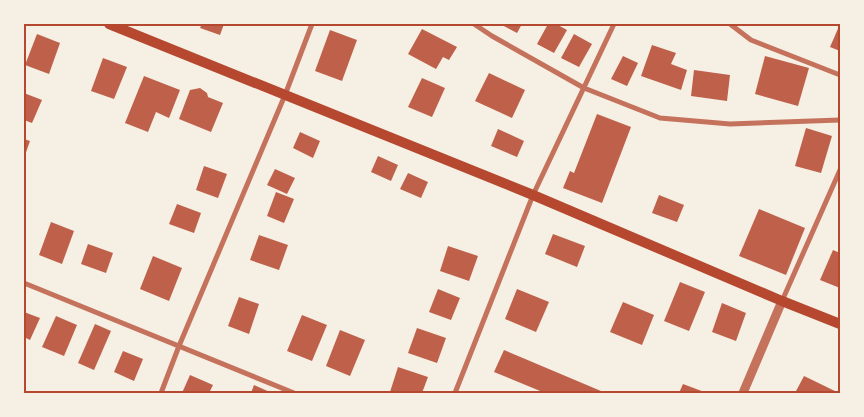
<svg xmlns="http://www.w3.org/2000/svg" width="864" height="417" font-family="'Fira Sans',sans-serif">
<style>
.building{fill:#bf614a}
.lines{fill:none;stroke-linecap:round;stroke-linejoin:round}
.minor{stroke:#c5725c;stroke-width:5}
.tertiary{stroke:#c5725c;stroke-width:9}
.secondary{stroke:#b5482f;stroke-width:10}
.neatline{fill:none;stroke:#b5482f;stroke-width:2}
</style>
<rect width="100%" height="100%" fill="#f6efe4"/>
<g class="building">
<polygon points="202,24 224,24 220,35 200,28"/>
<polygon points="500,24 522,24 517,33"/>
<polygon points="548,24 556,24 567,30 554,53 537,44"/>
<polygon points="840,24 840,51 830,47"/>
<polygon points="422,29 457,47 449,60 443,57 436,69 408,54"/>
<polygon points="330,30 357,40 342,81 315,71"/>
<polygon points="37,34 60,43 49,74 25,65"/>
<polygon points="574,34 592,44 579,67 561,58"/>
<polygon points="652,45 676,53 671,64 687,70 681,90 641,76"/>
<polygon points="623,56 638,63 627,86 611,79"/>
<polygon points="765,56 809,68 798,106 755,94"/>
<polygon points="103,58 127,67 114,99 91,91"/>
<polygon points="694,70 730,75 727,101 691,96"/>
<polygon points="489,73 525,90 512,118 475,101"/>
<polygon points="144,76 180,90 169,118 156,112 148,132 125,123"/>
<polygon points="422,78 445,88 432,117 408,107"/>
<polygon points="200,88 207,93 208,97 223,103 211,132 179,119 190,90"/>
<polygon points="24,93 42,100 32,123 24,120"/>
<polygon points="597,114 631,127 602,203 563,188 570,171 574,173"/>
<polygon points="806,128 832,136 821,173 795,166"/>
<polygon points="498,129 524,141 517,157 491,146"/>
<polygon points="300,132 320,141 313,158 293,148"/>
<polygon points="24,139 30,141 24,158"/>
<polygon points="378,156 398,165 391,181 371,172"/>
<polygon points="204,166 227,174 218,198 196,190"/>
<polygon points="275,169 295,178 287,194 267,185"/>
<polygon points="408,173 428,182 421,198 400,189"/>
<polygon points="276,192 294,199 284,223 267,216"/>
<polygon points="659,195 684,205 677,222 652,213"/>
<polygon points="177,204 201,213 194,233 169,224"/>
<polygon points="759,209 805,228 786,275 739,256"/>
<polygon points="51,222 74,231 62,264 39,255"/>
<polygon points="553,234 585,246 577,267 545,254"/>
<polygon points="259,235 288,245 279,270 250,260"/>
<polygon points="88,244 113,253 106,273 81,264"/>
<polygon points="448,246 478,256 469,281 440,271"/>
<polygon points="833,250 840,253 840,288 820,280"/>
<polygon points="153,256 182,268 169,301 140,289"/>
<polygon points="680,282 705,292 689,331 664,321"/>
<polygon points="438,289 460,298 451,320 429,312"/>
<polygon points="517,289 549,302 536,332 505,319"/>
<polygon points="239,297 259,304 249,334 228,326"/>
<polygon points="623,302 654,315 642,345 610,332"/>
<polygon points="722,303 746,313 736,341 712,332"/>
<polygon points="24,312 40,318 30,340 24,337"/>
<polygon points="302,315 327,325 312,361 287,351"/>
<polygon points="56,316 77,325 64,356 42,347"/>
<polygon points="95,324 111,331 94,370 78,363"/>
<polygon points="417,328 446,338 437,363 408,353"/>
<polygon points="340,330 365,340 350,376 326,366"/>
<polygon points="504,350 601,391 600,393 545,393 494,372"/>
<polygon points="123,351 143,359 134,381 114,372"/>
<polygon points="398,367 428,377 422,393 395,393 390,392"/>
<polygon points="190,375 213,385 209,393 182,393"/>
<polygon points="804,376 839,393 795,393"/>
<polygon points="683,384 707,393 679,393"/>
<polygon points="254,385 272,393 251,393"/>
</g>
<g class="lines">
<g class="minor">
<polyline points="474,24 492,36 584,88 660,118 730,124 840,120"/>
<polyline points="730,24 751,40 840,75"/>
<polyline points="24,283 294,393"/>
<polyline points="782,301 840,170"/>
<polyline points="161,393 179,346 285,95 312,24"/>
<polyline points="455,393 533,195 614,24"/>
</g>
<polyline class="tertiary" points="743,393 782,301"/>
<polyline class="secondary" points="109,24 533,195 782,301 840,324"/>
</g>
<rect width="864" height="417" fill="none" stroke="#f6efe4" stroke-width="50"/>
<rect x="25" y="25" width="814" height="367" class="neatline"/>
</svg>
